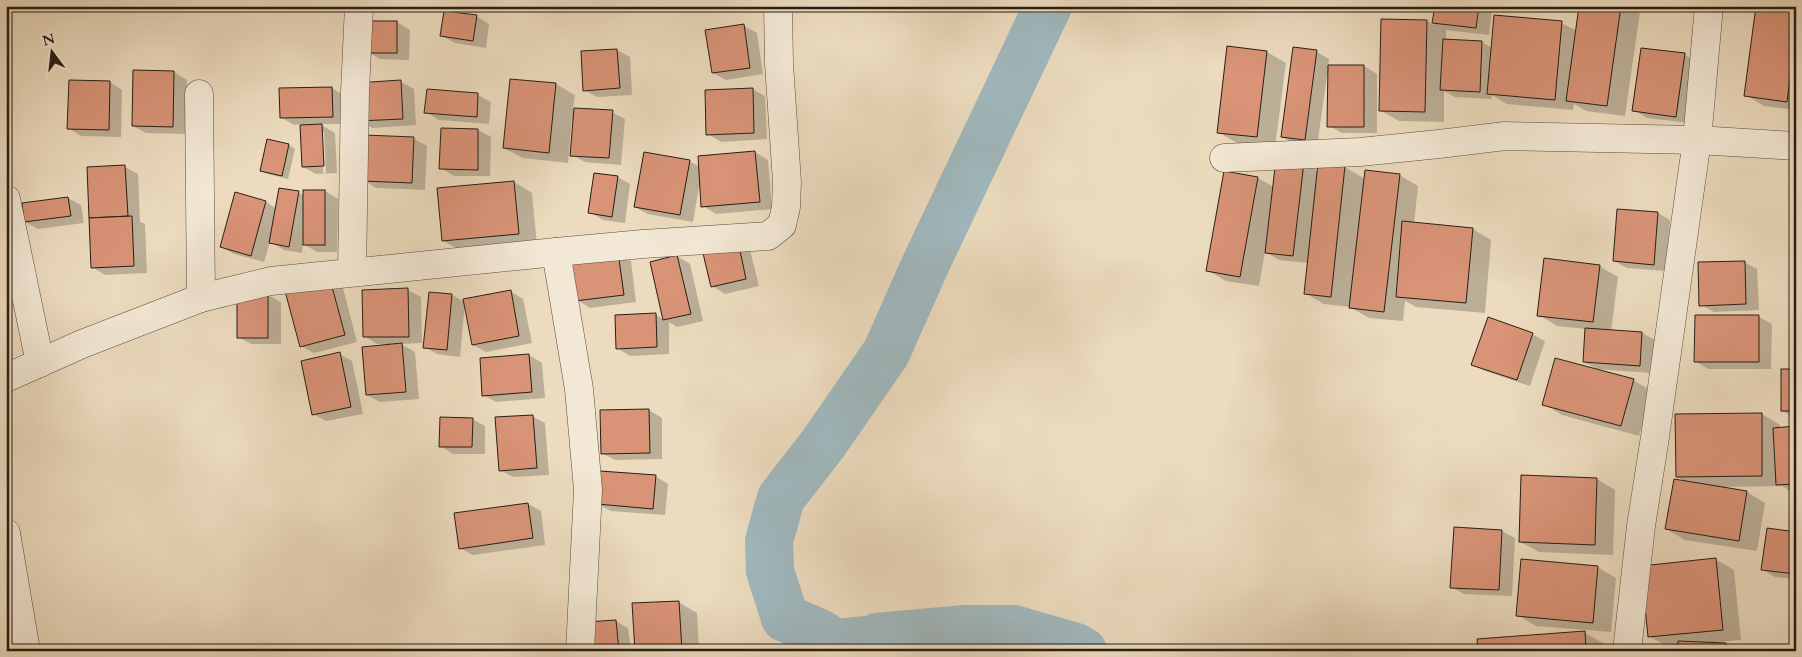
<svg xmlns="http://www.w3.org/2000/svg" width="1802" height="657" font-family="Cardo,serif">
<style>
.shadow{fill:#0003;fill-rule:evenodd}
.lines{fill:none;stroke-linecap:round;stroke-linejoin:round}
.river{stroke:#a0b8be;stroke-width:48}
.building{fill:#d99377;stroke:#271e14}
.street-casing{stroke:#584d3e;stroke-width:29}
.street{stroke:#f3e8d5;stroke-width:28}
</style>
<rect width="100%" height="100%" fill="#ecdbbe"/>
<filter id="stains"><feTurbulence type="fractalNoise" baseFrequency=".004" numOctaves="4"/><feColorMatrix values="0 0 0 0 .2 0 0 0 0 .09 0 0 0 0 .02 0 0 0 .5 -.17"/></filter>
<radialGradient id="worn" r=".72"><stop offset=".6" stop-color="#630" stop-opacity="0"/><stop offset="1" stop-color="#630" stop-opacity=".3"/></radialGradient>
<g class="shadow">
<polygon points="1436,6 1484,6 1492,11 1489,35 1446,30 1446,41 1481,42 1493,48 1561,23 1577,31 1580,6 1630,6 1640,12 1625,116 1586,111 1574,104 1573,110 1507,104 1492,95 1492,99 1455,97 1444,91 1444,122 1399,121 1380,110 1382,20 1427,21 1434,25"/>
<polygon points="1757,6 1778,6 1796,9 1796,110 1764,106 1746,95"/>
<polygon points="476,16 489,24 486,48 455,43 442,36"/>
<polygon points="397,22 410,30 409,60 380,59 368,52"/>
<polygon points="744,26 757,33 763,74 726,80 713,73"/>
<polygon points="1228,47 1267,52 1286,63 1275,147 1237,143 1218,132"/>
<polygon points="617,50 630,57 632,95 597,97 584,90 582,52"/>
<polygon points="1317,52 1329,59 1328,66 1364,66 1377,74 1377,133 1342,133 1329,126 1329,75 1327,75 1317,147 1295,144 1282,137"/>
<polygon points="1684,54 1697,62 1689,123 1647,118 1634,110"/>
<polygon points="134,71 174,72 187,80 186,134 146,133 133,126"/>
<polygon points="512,80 556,84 575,95 573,109 612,112 625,119 621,165 585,162 572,155 574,120 572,120 568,163 523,158 504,148"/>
<polygon points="110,82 122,90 121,137 81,136 68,128"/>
<polygon points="401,82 414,89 416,125 372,128 359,120"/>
<path d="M 332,88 L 345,96 L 345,124 L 320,124 L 335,133 L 337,173 L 316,174 L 303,167 L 302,124 L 294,125 L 281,117 ZM 321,132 L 324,132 L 326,173 L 323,173 Z"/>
<polygon points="752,89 765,96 767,139 721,142 708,134"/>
<polygon points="428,91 478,95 491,102 489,124 439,120 426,112"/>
<polygon points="478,130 491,137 490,176 454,176 441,168"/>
<polygon points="414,139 427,146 425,190 376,188 363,180"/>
<polygon points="268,141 289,145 295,149 288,179 268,174 261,171"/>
<polygon points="755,152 768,160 772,209 716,214 703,206 700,181 693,222 648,214 635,207 689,161 700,167 699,157"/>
<polygon points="1304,163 1318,171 1345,167 1365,179 1399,175 1418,186 1414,224 1473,229 1491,240 1485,313 1416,307 1405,301 1403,321 1369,318 1350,307 1324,304 1305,293 1308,263 1279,260 1265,252 1259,286 1226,281 1207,270 1225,172 1258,178 1274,187"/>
<polygon points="125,167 138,174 140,222 145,224 147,273 105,275 92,267 88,168"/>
<polygon points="617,177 630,184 625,223 603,220 590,212"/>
<polygon points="514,182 532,193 537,245 462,251 443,241"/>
<polygon points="325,191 338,199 337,252 317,252 303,244 302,253 284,250 270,242 264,262 234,254 221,247 266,202 277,209 298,192 304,196"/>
<polygon points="68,198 81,205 84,223 38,229 25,222"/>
<polygon points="1658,213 1670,220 1666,271 1627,268 1614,261"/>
<polygon points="737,243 750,250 759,286 725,294 712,286"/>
<polygon points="618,254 631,261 636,302 590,308 577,300"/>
<polygon points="677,256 690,264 703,321 677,327 669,322 669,354 630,356 617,348 656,315 664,320"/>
<polygon points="1744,262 1757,269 1759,310 1714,312 1701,305"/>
<polygon points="1599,266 1618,277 1611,331 1642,333 1655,340 1652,373 1597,369 1584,362 1586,329 1557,326 1539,315"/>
<polygon points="343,288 357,342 314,353 301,346 286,292"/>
<polygon points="408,290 421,297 422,343 401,344 415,352 419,399 380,402 367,395 383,344 377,344 364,336"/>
<polygon points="510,291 523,299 532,343 486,352 473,345"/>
<polygon points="268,295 281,302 281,344 251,344 238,337"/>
<polygon points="452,295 465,302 460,357 437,354 425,347"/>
<polygon points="1759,317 1772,324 1771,369 1708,369 1695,361"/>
<polygon points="1532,334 1545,341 1530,386 1485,371 1473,364"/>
<polygon points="339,354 352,361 363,414 326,421 313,414"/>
<polygon points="529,355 542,363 545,398 496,402 483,395"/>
<polygon points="1796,370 1796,418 1795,418 1782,411"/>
<polygon points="1633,380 1652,391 1639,436 1562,415 1544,404"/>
<polygon points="649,410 662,418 662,459 615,460 602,453"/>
<polygon points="1762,414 1780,425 1780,429 1796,428 1796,495 1782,486 1725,487 1725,488 1747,492 1765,503 1757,551 1685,540 1666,529 1686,482 1677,477"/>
<polygon points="532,416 545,423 549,475 513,477 500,470"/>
<polygon points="472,419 485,426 485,454 453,454 440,446"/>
<polygon points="655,476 668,484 665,515 611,511 598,504"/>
<polygon points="1597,479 1615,490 1613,555 1539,552 1520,542"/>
<polygon points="528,504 541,511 545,545 473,555 460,548"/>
<polygon points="1502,531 1515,538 1512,596 1464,594 1451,587"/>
<polygon points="1796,534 1796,579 1775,577 1762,569"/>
<polygon points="1715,559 1734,570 1741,640 1718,642 1718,644 1725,644 1737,651 1679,651 1679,646 1668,647 1649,636"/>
<polygon points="1597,567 1616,578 1611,632 1536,626 1517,615"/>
<polygon points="678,602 697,613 699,651 636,651"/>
<polygon points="615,621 628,628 631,651 590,651"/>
<polygon points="1585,633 1603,643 1604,651 1479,651"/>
</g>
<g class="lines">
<polyline class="river" points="1048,6 927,261 886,353 823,444 781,498 769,541 770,571 785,618 818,632 835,643 932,634 877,637 965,629 1014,629 1076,647 1083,651"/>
</g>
<g class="building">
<polygon points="1435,6 1479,6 1476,28 1432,23"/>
<polygon points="1579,6 1621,6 1607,106 1566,101"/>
<polygon points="1756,6 1796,7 1796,34 1787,102 1744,96"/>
<polygon points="444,11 477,15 473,41 440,36"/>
<polygon points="1494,15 1562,21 1555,100 1487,94"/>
<polygon points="1381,19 1427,20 1425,112 1379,111"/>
<rect x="366" y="21" width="31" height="32"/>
<polygon points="744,24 750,68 712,73 705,30"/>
<polygon points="1443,39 1482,41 1480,92 1440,90"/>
<polygon points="1227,46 1267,51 1257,137 1217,133"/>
<polygon points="1293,47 1317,50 1305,140 1281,137"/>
<polygon points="1641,48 1685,53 1676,117 1632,111"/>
<polygon points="617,49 620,88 583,91 581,51"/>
<polygon points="1328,65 1364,65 1364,127 1327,127"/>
<polygon points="133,70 174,71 173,127 132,126"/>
<polygon points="510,79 556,83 549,153 503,148"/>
<polygon points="69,80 110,81 109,130 67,129"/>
<polygon points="401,80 403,119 358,121 356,83"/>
<polygon points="332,87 333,117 280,118 279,88"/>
<polygon points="753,88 754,133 706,135 705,90"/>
<polygon points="427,89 478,93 477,117 424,113"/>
<polygon points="574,108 613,110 609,158 570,156"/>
<polygon points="322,124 324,166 302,167 300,125"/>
<polygon points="441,128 478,129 478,170 439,169"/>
<polygon points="364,135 414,137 412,183 362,181"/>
<polygon points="267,139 289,144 282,176 260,171"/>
<polygon points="755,151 760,202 701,207 698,156"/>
<polygon points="644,152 690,160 680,215 634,207"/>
<polygon points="1276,159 1304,162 1293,256 1265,253"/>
<polygon points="1318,163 1345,166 1331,297 1304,294"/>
<polygon points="125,165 128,216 89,218 87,167"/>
<polygon points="1365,170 1400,174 1384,312 1349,308"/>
<polygon points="1224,171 1258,177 1240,277 1206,271"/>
<polygon points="594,173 618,176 612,217 588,213"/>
<polygon points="514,181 519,234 442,241 437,188"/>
<polygon points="279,188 299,191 289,247 269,243"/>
<rect x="303" y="190" width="22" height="55"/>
<polygon points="235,192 266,201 251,256 220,247"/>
<polygon points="68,197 71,216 24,222 22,203"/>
<polygon points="1617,209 1658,212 1654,265 1613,261"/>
<polygon points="132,216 134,266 91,268 89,218"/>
<polygon points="1402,221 1473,228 1466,303 1396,297"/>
<polygon points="738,241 746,279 711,287 702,249"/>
<polygon points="618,252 624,295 575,301 570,258"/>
<polygon points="677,255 691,314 663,320 650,262"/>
<polygon points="1544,258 1600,265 1593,322 1537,316"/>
<polygon points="1745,261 1746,304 1699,306 1698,262"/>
<polygon points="330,279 345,335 300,347 285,291"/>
<polygon points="408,288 409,337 363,337 362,290"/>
<polygon points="511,290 519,336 472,345 463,299"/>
<polygon points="429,292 452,294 447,350 423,348"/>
<rect x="237" y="294" width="31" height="44"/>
<polygon points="656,313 657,347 616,349 615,315"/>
<polygon points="1695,315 1759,315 1759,362 1694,362"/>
<polygon points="1488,317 1533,333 1517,380 1471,365"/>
<polygon points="1585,328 1642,332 1640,366 1583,362"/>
<polygon points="402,343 406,392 366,395 362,347"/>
<polygon points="340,352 351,407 312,415 301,361"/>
<polygon points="529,354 532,392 482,396 480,358"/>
<polygon points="1555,358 1634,379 1621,426 1542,405"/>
<rect x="1781" y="369" width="15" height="42"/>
<polygon points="649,409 650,453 601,454 600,410"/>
<polygon points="1762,413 1762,476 1676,477 1675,414"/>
<polygon points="533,415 537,468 499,471 495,417"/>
<polygon points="440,417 473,418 472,447 439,447"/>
<polygon points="1796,426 1796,484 1776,485 1773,428"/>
<polygon points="600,471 656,475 653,509 597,504"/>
<polygon points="1521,475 1597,478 1595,545 1519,542"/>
<polygon points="1674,479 1747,491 1739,541 1665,529"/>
<polygon points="528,503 533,538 459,549 454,513"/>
<polygon points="1454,527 1502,530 1499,590 1450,588"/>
<polygon points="1767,528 1796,532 1796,574 1761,570"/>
<polygon points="1716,558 1723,630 1648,637 1641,566"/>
<polygon points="1521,559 1598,566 1593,623 1516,616"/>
<polygon points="679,601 682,651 635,651 632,603"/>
<polygon points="616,620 619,651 589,651 586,622"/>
<polygon points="1585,631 1586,651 1478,651 1477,639"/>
<polygon points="1678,641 1726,643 1725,651 1677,651"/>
</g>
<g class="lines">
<defs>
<g id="street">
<polyline points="199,94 201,298"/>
<polyline points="1224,158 1360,152 1439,144 1505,136 1697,140 1796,146"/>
<polyline points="6,199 40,363"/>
<polyline points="556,252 579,389 588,490 580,651"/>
<polyline points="352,272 355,92 359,6"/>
<polyline points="6,378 82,344 201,298 271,281 556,252 643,244 768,236 782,225 786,207 787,182 779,64 778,6"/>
<polyline points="6,533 26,651"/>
<polyline points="1627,651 1641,526 1655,437 1697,140 1709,6"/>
</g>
</defs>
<use href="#street" class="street-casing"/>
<use href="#street" class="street"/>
</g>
<rect width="1802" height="657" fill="none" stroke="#ecdbbe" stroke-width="25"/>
<rect x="8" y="8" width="1787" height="642" fill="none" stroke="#271e14" stroke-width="2.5"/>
<rect x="12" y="12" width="1777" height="632" fill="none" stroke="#271e14"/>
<g transform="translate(52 52) rotate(345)" stroke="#f3e8d5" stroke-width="4" paint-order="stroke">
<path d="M0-4L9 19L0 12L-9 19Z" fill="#271e14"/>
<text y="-8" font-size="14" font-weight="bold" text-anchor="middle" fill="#271e14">N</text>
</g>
<rect width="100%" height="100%" filter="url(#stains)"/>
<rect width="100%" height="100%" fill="url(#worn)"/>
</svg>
